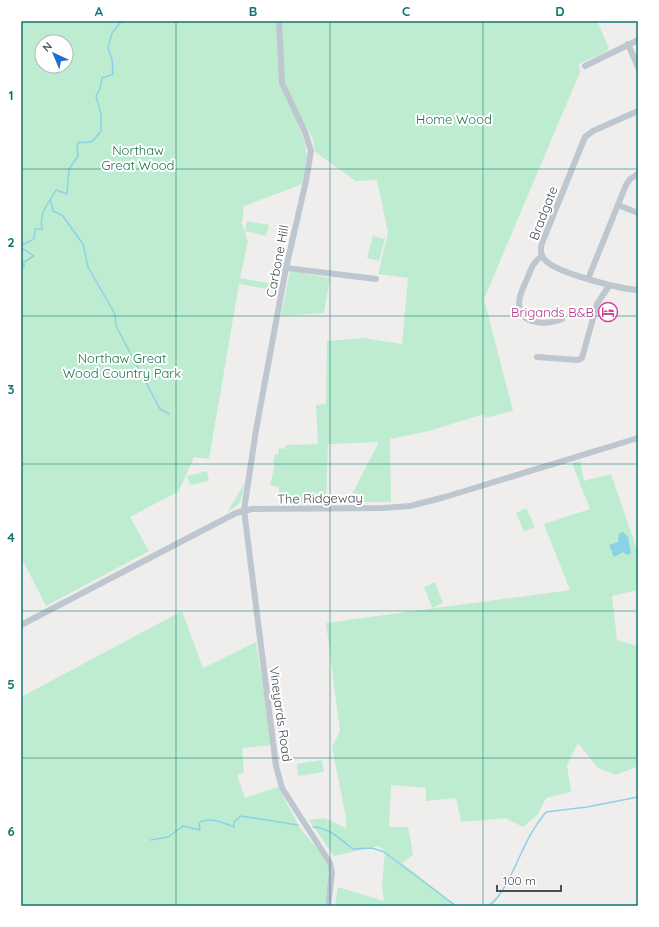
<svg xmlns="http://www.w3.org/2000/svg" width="659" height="927" font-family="Quicksand,sans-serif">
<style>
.green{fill:#bdecd0;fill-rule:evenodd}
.water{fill:#8cd2e7}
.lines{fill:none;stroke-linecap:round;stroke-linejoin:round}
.stream{stroke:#8cd2e7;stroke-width:1.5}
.minor{stroke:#bec7cf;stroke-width:6}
.grid{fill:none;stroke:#0f766e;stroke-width:1;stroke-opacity:0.55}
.labels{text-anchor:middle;stroke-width:4;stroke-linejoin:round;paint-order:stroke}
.park-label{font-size:13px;fill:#1b764a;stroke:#fff}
.street-label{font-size:13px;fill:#465059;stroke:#fff}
.hotel-label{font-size:13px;fill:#b23c85;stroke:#fff;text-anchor:end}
.neatline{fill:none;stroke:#0f766e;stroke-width:1.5}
.grid-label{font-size:13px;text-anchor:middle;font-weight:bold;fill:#0f766e}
</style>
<rect width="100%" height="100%" fill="#f0eded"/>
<g class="green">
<path d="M 21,21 L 597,21 L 609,48 L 606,52 L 579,64 L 580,72 L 484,299 L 513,411 L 485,418 L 484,414 L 429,431 L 390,439 L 391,502 L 348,502 L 379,442 L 328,444 L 326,502 L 279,504 L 279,489 L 278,487 L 270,485 L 275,464 L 273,463 L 275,454 L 278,455 L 279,448 L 285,449 L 286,445 L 318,444 L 316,405 L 326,404 L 327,341 L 363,338 L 402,344 L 408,278 L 378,274 L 388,233 L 377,180 L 356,181 L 315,152 L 313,139 L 284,87 L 305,143 L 307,158 L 302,184 L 244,206 L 242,224 L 248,241 L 240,278 L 279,285 L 278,291 L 239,284 L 209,459 L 194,457 L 179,491 L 130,517 L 149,551 L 46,606 L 23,561 L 21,562 ZM 42,42 L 66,42 L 66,66 L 42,66 Z"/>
<polygon points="247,221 269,225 266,236 245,231"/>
<polygon points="373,236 385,239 379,261 367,258"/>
<polygon points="290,271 330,278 324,313 281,316"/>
<path d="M 580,461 L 584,481 C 593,478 601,477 611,474 L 638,553 L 638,590 L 612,596 L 617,640 L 638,646 L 638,766 L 616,775 L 598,768 L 578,743 L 567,765 L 571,792 L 546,798 L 538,814 L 523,827 L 505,818 L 461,822 L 456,798 L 426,801 L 426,788 L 391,785 L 389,827 L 408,827 L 413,855 L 402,863 L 457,906 L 335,906 L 338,887 L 384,901 L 382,886 L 385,851 L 378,846 L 334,856 L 309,820 L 324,818 L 346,828 L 346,817 L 332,747 L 340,731 L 326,623 L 570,590 L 544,524 L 590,509 L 572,463 Z"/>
<polygon points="207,471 209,481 190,485 187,476"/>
<path d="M 244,484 C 242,498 242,505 228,511 Z"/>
<polygon points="526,508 535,527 524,532 516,513"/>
<polygon points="435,582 443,603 432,608 424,587"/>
<polygon points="182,611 203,668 256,642 272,745 242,748 244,772 237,775 245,798 278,787 300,828 320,852 329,869 329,881 324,906 21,906 21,697"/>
<polygon points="322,760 324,772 298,776 297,764"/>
</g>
<polygon class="water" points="623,532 628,537 631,554 627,555 623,552 614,557 609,545 618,542 619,534"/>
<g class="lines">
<g class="stream">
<polyline points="51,201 53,211 62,215 83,244 88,267 115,314 116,326 160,409 169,414"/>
<path d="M 21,265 L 24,267 L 24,262 L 34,256 L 22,248 L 22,245 L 34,239 L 35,229 L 42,229 C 39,211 48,205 56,190 L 67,194 L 69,169 L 78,156 L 77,145 L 79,142 C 93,144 93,141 101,131 L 101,114 L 96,96 L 100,89 L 102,78 L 113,74 L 112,59 L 108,48 L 112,33 L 119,24 L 123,21"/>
<path d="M 313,827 C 330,828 340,839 353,849 L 372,848 L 384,852 L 456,906"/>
<path d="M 151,840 L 168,837 L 183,826 L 200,830 L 199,823 C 209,816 224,823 234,827 L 234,822 L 241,816 L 298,825"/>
<path d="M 488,906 C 506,896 520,851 532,832 C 536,825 541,818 546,812 L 587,807 L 638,797"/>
</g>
<g class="minor">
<polyline points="279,21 282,83 305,132 311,151 306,181 286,268 256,430 244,510 276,766 282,788 330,863 332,873 328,906"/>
<polyline points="628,44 638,67"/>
<polyline points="585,66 638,40"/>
<path d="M 638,111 L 593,131 L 585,137 L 542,243 C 540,249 541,256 545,260 C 556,273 621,289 638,290"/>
<polyline points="618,205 638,213"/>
<path d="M 542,256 C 533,262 531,269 527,279 C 524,286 519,295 519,303 C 520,326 547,325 562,319"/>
<polyline points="286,268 376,279"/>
<polyline points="588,279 626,185 630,179 638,174"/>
<polyline points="537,357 578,360 582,358 597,304 609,286"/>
<polyline points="21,625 236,513 252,509 383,508 410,506 445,497 638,438"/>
</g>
</g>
<path class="grid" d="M 176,21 L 176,906M 330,21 L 330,906M 483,21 L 483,906M 21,169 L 638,169M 21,316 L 638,316M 21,464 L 638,464M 21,611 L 638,611M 21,758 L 638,758"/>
<defs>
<symbol id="hotel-ring" viewBox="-11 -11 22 22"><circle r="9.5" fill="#fff" stroke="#d1479c" stroke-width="1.5"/><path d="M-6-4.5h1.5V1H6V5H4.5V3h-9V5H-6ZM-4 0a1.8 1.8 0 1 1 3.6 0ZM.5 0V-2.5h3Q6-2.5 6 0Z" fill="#d1479c"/></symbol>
</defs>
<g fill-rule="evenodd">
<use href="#hotel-ring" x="597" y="301" width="22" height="22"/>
</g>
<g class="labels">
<g class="park-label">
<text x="454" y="124">Home Wood</text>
<text x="138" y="155">Northaw<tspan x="138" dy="15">Great Wood</tspan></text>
<text x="122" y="363">Northaw Great<tspan x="122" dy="15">Wood Country Park</tspan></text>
</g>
<g class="street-label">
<text transform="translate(543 213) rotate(-69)" y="5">Bradgate</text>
<text transform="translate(277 261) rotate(-79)" y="5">Carbone Hill</text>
<text transform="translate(320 498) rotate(-1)" y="5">The Ridgeway</text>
<text transform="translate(281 714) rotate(82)" y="5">Vineyards Road</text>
</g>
<g class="hotel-label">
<text x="594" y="317">Brigands B&amp;B</text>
</g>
</g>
<rect width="659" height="927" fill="none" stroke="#ffffff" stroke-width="44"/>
<g transform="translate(54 54) rotate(316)"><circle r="19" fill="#ffffff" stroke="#b5b9bd"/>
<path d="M0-3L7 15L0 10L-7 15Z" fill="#226dd4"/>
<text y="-6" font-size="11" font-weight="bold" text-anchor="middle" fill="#465059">N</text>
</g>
<path d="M497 885v6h64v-6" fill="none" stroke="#465059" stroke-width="2"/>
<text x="503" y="885" font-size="12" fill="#465059" stroke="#ffffff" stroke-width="3" paint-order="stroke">100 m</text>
<rect x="22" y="22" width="615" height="883" class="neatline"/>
<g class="grid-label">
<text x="99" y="16">A</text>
<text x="253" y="16">B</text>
<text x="406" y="16">C</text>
<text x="560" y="16">D</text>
<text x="11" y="100">1</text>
<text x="11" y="247">2</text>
<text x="11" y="394">3</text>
<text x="11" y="542">4</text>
<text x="11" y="689">5</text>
<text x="11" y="836">6</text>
</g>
</svg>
